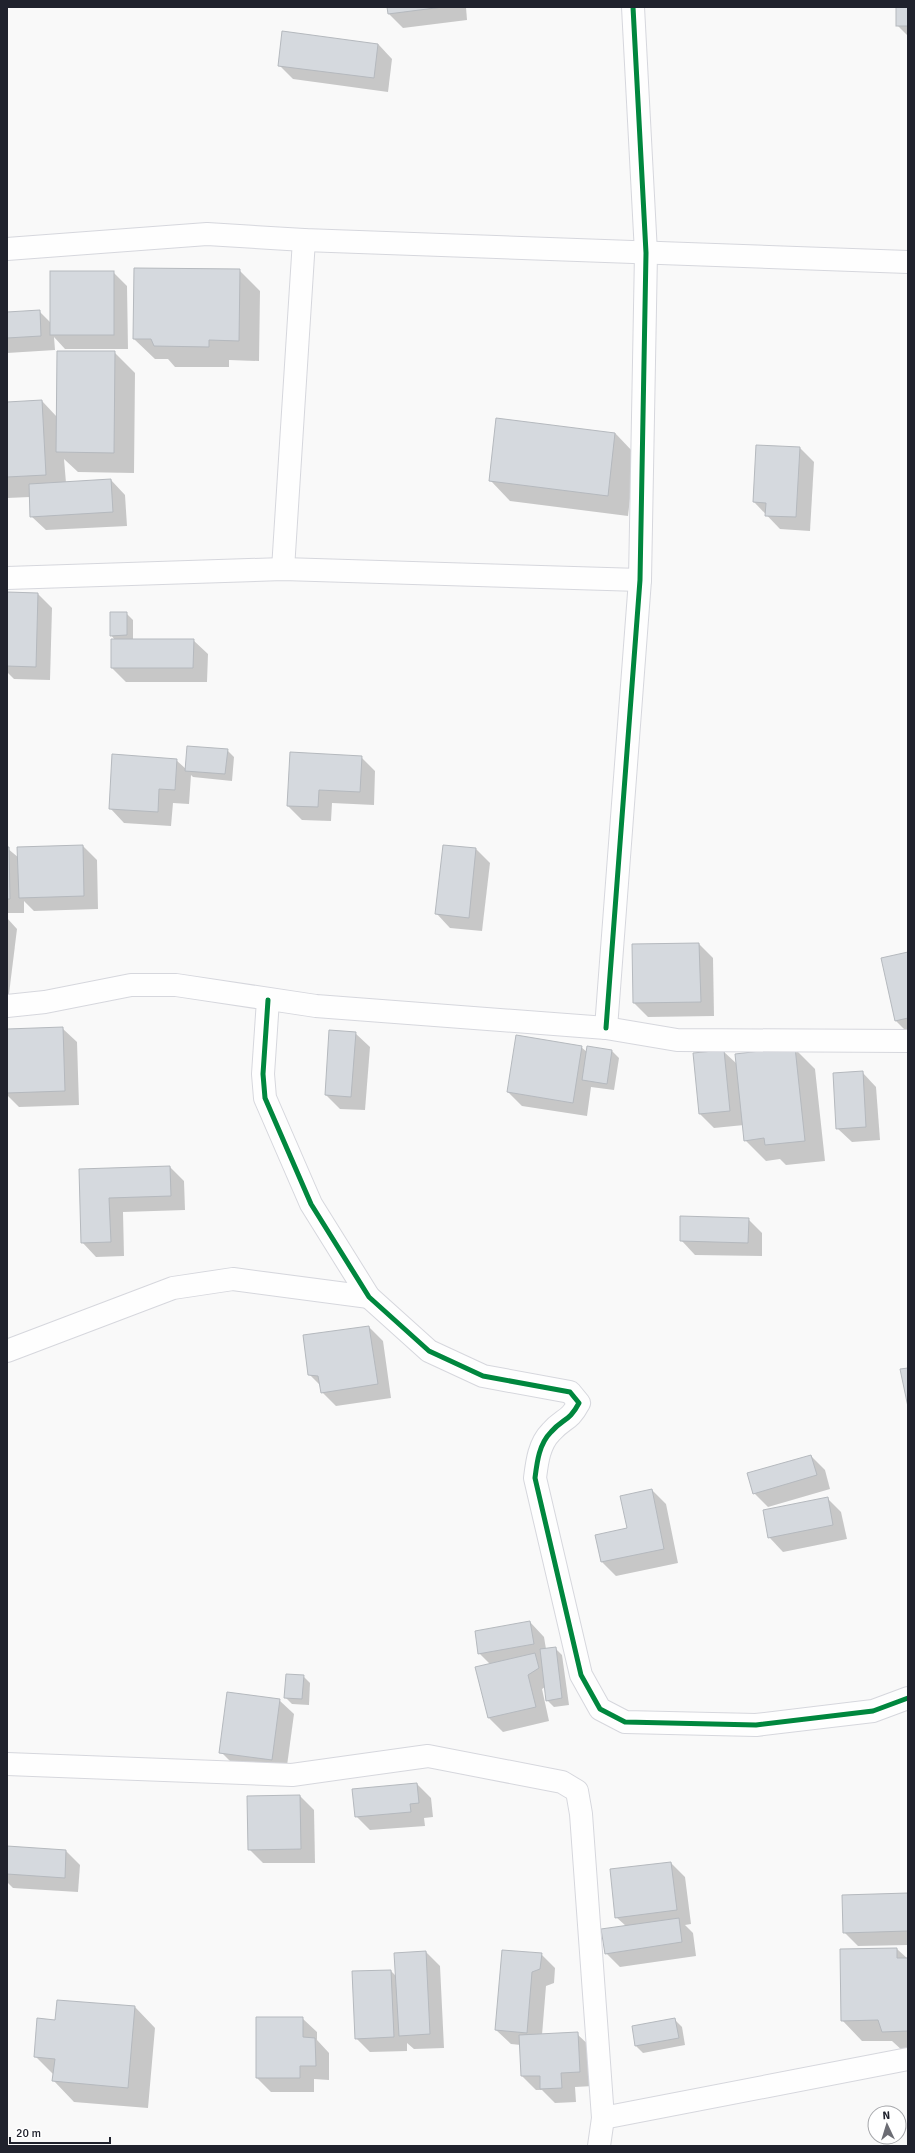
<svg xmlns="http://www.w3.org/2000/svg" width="915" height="2153" font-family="Signika,sans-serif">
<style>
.shadow{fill:#0003}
.building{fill:#d5d9de;stroke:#b5b9be}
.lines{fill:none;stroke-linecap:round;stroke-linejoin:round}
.street-casing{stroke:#d6d7dd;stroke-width:24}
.street{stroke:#fefefe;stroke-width:22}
.cycleway-casing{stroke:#fff;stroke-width:8}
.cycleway{stroke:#00873e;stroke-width:5}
</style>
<rect width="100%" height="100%" fill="#f9f9f9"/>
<g class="shadow">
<polygon points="388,7 466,7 467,20 403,28 389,14"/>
<polygon points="897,7 908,7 908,36 897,25"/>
<polygon points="378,44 392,59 388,92 293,79 279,65"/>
<polygon points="239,270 260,291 259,361 229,360 229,367 175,367 168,359 155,359 134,339"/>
<polygon points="113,272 127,286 128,349 65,349 54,337 55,350 7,353 7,313 39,311 51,323"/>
<polygon points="114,352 135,373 134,473 78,472 64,459 66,483 111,480 125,495 127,526 46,530 31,516 30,497 7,498 7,403 42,401 57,417"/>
<polygon points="615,433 635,454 628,516 510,501 490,480"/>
<polygon points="800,448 814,462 810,531 780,529 754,502"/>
<polygon points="7,593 38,594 52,608 50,680 14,679 7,672"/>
<polygon points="126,613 133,620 133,640 193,640 208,654 207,682 126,682 112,668 115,640 111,635"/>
<polygon points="227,750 234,757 232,781 193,777 191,775 189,804 173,803 171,826 124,823 110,808 176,760 186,769"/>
<polygon points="361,757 375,771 374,805 332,803 331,821 302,820 288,806"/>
<polygon points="83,846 97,860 98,909 34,911 24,901 24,913 7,913 7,848 19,858"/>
<polygon points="444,846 476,849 490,863 482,931 450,928 436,913"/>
<polygon points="7,918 17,929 8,1002 7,1002"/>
<polygon points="699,944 713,958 714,1016 648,1017 634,1003"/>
<polygon points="908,953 908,1033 896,1021"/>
<polygon points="62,1028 77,1042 79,1105 19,1107 7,1095 7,1030"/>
<polygon points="355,1033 370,1047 365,1110 340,1109 326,1095"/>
<polygon points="581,1047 587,1052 612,1051 619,1058 614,1090 591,1087 587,1116 522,1106 508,1092"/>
<polygon points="794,1048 815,1069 825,1161 786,1165 780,1159 766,1161 745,1140 744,1125 714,1128 700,1114 694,1054 723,1051 737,1064"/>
<polygon points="862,1072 876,1087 880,1140 852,1142 837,1128"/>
<polygon points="170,1167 184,1181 185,1210 123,1212 124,1256 96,1257 82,1242 80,1170"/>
<polygon points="748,1219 762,1233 762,1256 695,1255 681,1240"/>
<polygon points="369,1327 383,1341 391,1398 336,1406 322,1392 321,1386 309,1374"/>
<polygon points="811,1456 825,1470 830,1489 768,1507 754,1493"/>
<polygon points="652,1490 666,1504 678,1563 616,1576 602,1562 628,1529"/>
<polygon points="827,1498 841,1512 847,1539 783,1552 769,1537"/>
<polygon points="530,1622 544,1637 546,1649 555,1648 562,1655 569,1705 554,1707 547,1700 545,1687 542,1689 549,1721 503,1732 489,1718 477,1667 490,1664 479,1653"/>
<polygon points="303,1676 310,1683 309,1705 292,1704 285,1697"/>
<polygon points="279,1700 294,1714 286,1773 235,1766 221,1752"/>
<polygon points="417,1784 431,1798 433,1817 424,1818 425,1826 370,1830 356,1816"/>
<polygon points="300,1796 314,1810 315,1863 263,1863 249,1849 248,1797"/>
<polygon points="7,1847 66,1851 80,1865 78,1892 13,1888 7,1882"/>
<polygon points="671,1863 685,1877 691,1924 685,1925 693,1933 696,1956 620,1967 606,1953 626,1926 616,1917"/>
<polygon points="908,1894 908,1945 858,1946 844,1932"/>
<polygon points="897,1949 908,1959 908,2052 904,2052 892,2041 862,2041 842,2020"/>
<polygon points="426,1952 440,1966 444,2048 414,2049 407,2043 407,2051 370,2052 356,2038 391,1971 397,1977"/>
<polygon points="541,1954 555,1968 554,1983 546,1986 542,2035 577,2034 592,2048 593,2086 575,2087 576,2102 555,2103 542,2090 536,2090 522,2076 521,2045 511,2044 496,2030"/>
<polygon points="135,2007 155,2028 148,2108 74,2102 54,2081 54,2075 35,2056 56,2021"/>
<polygon points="302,2018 317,2032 317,2040 329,2053 329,2080 314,2079 314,2092 271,2092 257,2078"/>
<polygon points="675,2020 682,2027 685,2045 643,2053 636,2046"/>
</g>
<g class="building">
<polygon points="387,7 443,7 388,14"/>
<rect x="896" y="7" width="12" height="19"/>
<polygon points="282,31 378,44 374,78 278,66"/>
<polygon points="134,268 240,269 239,341 209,340 209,347 154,346 151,339 133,339"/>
<rect x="50" y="271" width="64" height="64"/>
<polygon points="40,310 41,336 7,338 7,312"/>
<polygon points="57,351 115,351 114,453 56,452"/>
<polygon points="42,400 46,475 7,477 7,402"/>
<polygon points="496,418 615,433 608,496 489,481"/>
<polygon points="756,445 800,447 796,517 765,516 766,503 753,502"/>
<polygon points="111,479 113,512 30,517 29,484"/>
<polygon points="7,592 38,593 36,667 7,666"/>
<polygon points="110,612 127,612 127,635 110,636"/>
<polygon points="111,639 194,639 193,668 111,668"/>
<polygon points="187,746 228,749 225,774 185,771"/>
<polygon points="290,752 362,756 360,792 319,790 318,807 287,806"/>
<polygon points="112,754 177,759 175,790 159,789 158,812 109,809"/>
<polygon points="83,845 84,896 19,898 17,847"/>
<polygon points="443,845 476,848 469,918 435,914"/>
<polygon points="7,847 9,847 10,899 7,899"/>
<polygon points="699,943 701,1002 633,1003 632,944"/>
<polygon points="908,952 908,1018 895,1021 881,958"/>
<polygon points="63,1027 65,1091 7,1093 7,1029"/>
<polygon points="329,1030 356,1032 351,1097 325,1095"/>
<polygon points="516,1035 582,1046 573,1103 507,1092"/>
<polygon points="587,1046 612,1050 607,1084 582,1080"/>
<polygon points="795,1047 805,1141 765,1145 764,1138 744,1141 735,1054"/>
<polygon points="724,1050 730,1111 699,1114 693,1053"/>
<polygon points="863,1071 866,1127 836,1129 833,1073"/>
<polygon points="170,1166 171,1196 109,1198 111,1242 81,1243 79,1169"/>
<polygon points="680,1216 749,1218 748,1243 680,1241"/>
<polygon points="369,1326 378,1384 321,1393 318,1376 308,1375 303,1335"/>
<polygon points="908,1368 908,1407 900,1369"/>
<polygon points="811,1455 817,1475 753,1494 747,1473"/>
<polygon points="652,1489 664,1549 601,1562 595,1535 627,1528 620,1496"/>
<polygon points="828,1497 833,1525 768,1538 763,1510"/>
<polygon points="530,1621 534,1644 478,1654 475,1631"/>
<polygon points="556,1647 562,1698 546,1701 540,1649"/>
<polygon points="535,1653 539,1668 528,1675 536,1707 488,1718 475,1667"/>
<polygon points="286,1674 304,1675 302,1699 284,1698"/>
<polygon points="227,1692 280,1699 272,1760 219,1753"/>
<polygon points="417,1783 419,1803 410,1804 411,1812 355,1817 352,1789"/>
<polygon points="300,1795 301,1849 248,1850 247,1796"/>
<polygon points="7,1846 66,1850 65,1878 7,1874"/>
<polygon points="671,1862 677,1910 615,1918 610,1869"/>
<polygon points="908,1893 908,1931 843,1933 842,1895"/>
<polygon points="679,1918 682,1942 605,1954 601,1929"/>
<polygon points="897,1948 897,1958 908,1958 908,2031 882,2032 878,2020 841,2021 840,1949"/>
<polygon points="502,1950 542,1953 540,1969 532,1972 527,2033 495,2030"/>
<polygon points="426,1951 430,2034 399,2036 394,1953"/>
<polygon points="391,1970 394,2037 355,2039 352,1971"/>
<polygon points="57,2000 135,2006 128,2088 52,2081 55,2059 34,2057 37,2018 55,2020"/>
<polygon points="256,2017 303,2017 303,2037 315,2038 316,2066 300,2066 300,2078 256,2078"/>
<polygon points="675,2018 679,2038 635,2046 632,2026"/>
<polygon points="578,2032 580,2072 561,2073 562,2088 540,2089 540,2076 521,2076 519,2035"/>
</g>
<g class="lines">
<defs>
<g id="street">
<polyline points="7,249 207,234 304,240 908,262"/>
<polyline points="283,569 304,240"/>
<polyline points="7,578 283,569 640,580"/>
<path d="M 268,1000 L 263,1074 L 265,1098 L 311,1204 L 369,1297 L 429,1351 L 483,1376 L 570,1392 L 579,1403 C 569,1422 563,1418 551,1432 C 539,1444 537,1462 535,1478 L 581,1675 L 600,1709 L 625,1722 L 756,1725 L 873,1711 L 908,1698"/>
<polyline points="7,1006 45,1002 131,985 176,985 316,1006 606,1028 677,1040 908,1041"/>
<polyline points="606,1028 640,580 646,253 633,7"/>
<polyline points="7,1351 173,1288 233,1279 369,1297"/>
<polyline points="7,1764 292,1775 428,1756 562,1782 577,1791 581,1814 603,2118 599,2146"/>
<polyline points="603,2118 908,2059"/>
</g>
</defs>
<use href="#street" class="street-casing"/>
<use href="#street" class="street"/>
<defs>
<g id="cycleway">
<path d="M 268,1000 L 263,1074 L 265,1098 L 311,1204 L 369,1297 L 429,1351 L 483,1376 L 570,1392 L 579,1403 C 569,1422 563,1418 551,1432 C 539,1444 537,1462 535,1478 L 581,1675 L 600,1709 L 625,1722 L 756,1725 L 873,1711 L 908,1698"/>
<polyline points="606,1028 640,580 646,253 633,7"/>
</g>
</defs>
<use href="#cycleway" class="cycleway-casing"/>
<use href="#cycleway" class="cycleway"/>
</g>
<rect width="915" height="2153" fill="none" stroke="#20222d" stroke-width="16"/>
<g transform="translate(887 2125) rotate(356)"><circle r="19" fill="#ffffff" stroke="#a6a7ab"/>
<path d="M0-3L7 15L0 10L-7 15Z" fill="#6c6d74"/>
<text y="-6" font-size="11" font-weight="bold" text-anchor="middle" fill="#20222d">N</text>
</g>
<path d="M10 2137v6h100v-6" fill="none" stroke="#20222d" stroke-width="2"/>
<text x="16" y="2137" font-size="12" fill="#20222d" stroke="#ffffff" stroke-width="3" paint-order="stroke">20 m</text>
</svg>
